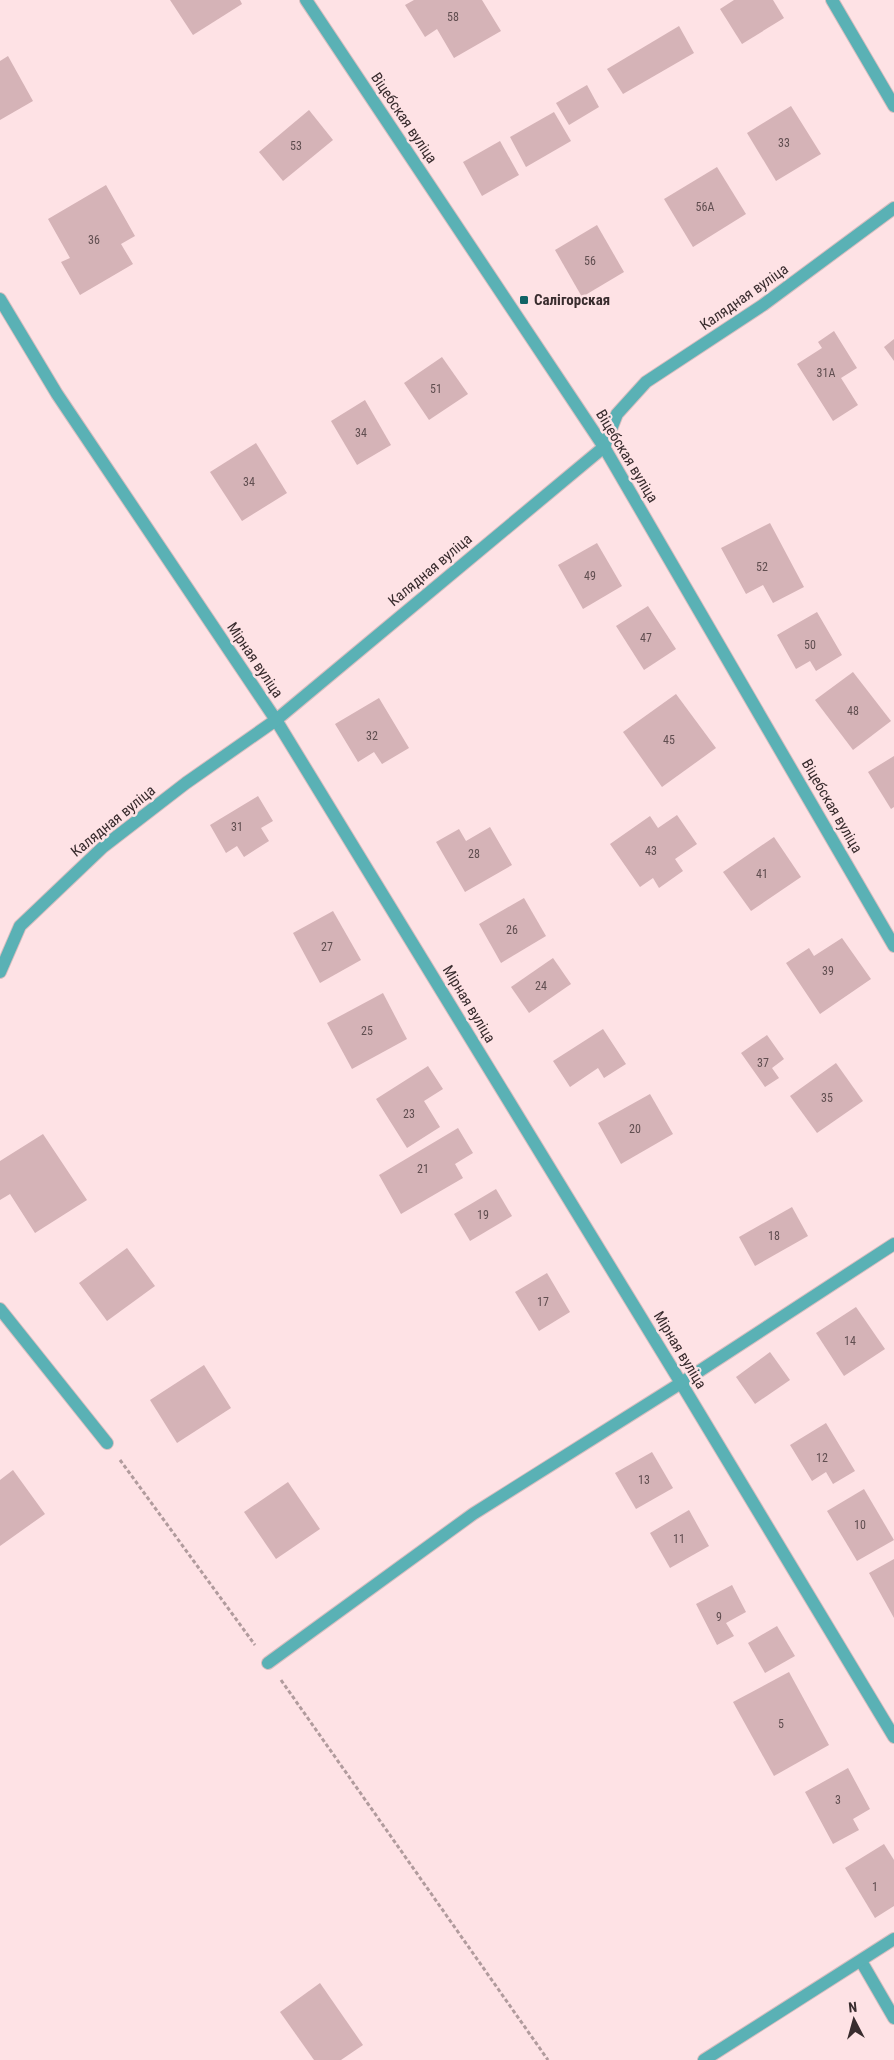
<svg xmlns="http://www.w3.org/2000/svg" width="894" height="2060" font-family="'Roboto Condensed',sans-serif">
<style>
.building{fill:#d5b3b7}
.lines{fill:none;stroke-linecap:round;stroke-linejoin:round}
.street-casing{stroke:#d7bec0;stroke-width:14}
.path{stroke:#b19b9d;stroke-width:3;stroke-dasharray:4 2.5;stroke-linecap:butt}
.street{stroke:#5ab1b5;stroke-width:12}
.poi-dot{fill:#116265;stroke:#fee2e5;stroke-width:2}
.labels{text-anchor:middle;stroke-width:5;stroke-linejoin:round;paint-order:stroke}
.number-label{font-size:12px;fill:#604e50}
.street-label{font-size:15px;fill:#392c2e;stroke:#fee2e5}
.poi-label{font-size:15px;font-weight:bold;fill:#392c2e;stroke:#fee2e5;text-anchor:start}
</style>
<rect width="100%" height="100%" fill="#fee2e5"/>
<g class="building">
<polygon points="170,0 240,0 242,4 193,35"/>
<polygon points="414,0 482,0 501,31 454,58 437,29 425,37 405,5"/>
<polygon points="734,0 773,0 784,18 742,44 720,9"/>
<polygon points="679,26 694,53 623,94 607,69"/>
<polygon points="8,56 33,101 0,120 0,61"/>
<polygon points="587,85 599,107 569,125 556,103"/>
<polygon points="791,106 821,154 776,181 747,133"/>
<polygon points="309,110 333,140 283,181 259,152"/>
<polygon points="554,112 571,141 526,167 510,137"/>
<polygon points="500,141 519,175 482,196 463,162"/>
<polygon points="717,167 746,214 693,247 664,199"/>
<polygon points="106,185 135,236 121,244 133,264 80,295 61,262 70,258 48,219"/>
<polygon points="597,225 624,272 582,297 555,250"/>
<polygon points="834,331 857,368 841,378 858,405 833,421 797,364 822,348 818,342"/>
<polygon points="894,339 894,361 884,347"/>
<polygon points="442,357 468,394 429,420 404,383"/>
<polygon points="365,400 391,445 357,465 331,421"/>
<polygon points="256,443 287,493 242,521 210,472"/>
<polygon points="770,523 804,587 773,603 763,585 746,594 721,548"/>
<polygon points="597,543 622,586 583,609 558,565"/>
<polygon points="648,606 676,649 644,670 616,626"/>
<polygon points="817,612 842,655 816,671 810,661 796,669 777,635"/>
<polygon points="853,672 891,721 853,750 815,700"/>
<polygon points="676,694 716,748 662,787 623,732"/>
<polygon points="379,698 409,748 382,764 374,752 358,762 335,724"/>
<polygon points="894,756 894,807 891,809 868,772"/>
<polygon points="258,796 273,821 261,828 269,841 244,857 237,846 226,853 210,825"/>
<polygon points="677,815 697,844 675,859 683,871 659,888 653,878 640,887 610,844 650,816 658,828"/>
<polygon points="490,827 512,865 465,892 436,842 459,829 466,841"/>
<polygon points="774,837 801,877 751,911 723,872"/>
<polygon points="524,898 546,936 501,963 479,924"/>
<polygon points="333,911 361,960 320,983 293,933"/>
<polygon points="842,938 871,979 820,1014 786,963 809,948 814,956"/>
<polygon points="553,958 571,984 529,1013 511,987"/>
<polygon points="383,993 407,1039 352,1069 327,1023"/>
<polygon points="603,1029 626,1064 604,1078 598,1068 570,1087 553,1061"/>
<polygon points="767,1035 784,1059 772,1068 779,1078 765,1087 741,1053"/>
<polygon points="836,1063 863,1101 817,1133 790,1096"/>
<polygon points="428,1066 443,1089 424,1101 440,1127 407,1148 376,1099"/>
<polygon points="650,1094 673,1134 621,1164 598,1123"/>
<polygon points="458,1128 473,1153 455,1164 463,1178 401,1214 379,1175"/>
<polygon points="43,1134 87,1200 35,1233 10,1194 0,1200 0,1161"/>
<polygon points="496,1189 512,1216 470,1241 454,1214"/>
<polygon points="792,1207 808,1236 755,1266 739,1237"/>
<polygon points="127,1248 155,1286 107,1321 79,1283"/>
<polygon points="547,1273 570,1312 539,1331 515,1292"/>
<polygon points="856,1307 885,1349 844,1376 816,1333"/>
<polygon points="770,1352 790,1380 755,1404 736,1377"/>
<polygon points="204,1365 231,1408 177,1443 150,1400"/>
<polygon points="826,1423 855,1471 833,1484 826,1472 812,1481 790,1445"/>
<polygon points="652,1452 673,1488 636,1509 615,1473"/>
<polygon points="13,1470 45,1514 0,1546 0,1480"/>
<polygon points="288,1482 320,1529 276,1559 244,1512"/>
<polygon points="864,1489 894,1540 857,1561 827,1511"/>
<polygon points="689,1510 709,1546 670,1568 650,1533"/>
<polygon points="894,1559 894,1618 869,1573"/>
<polygon points="732,1585 746,1612 726,1623 734,1636 717,1645 696,1604"/>
<polygon points="777,1626 795,1656 765,1673 748,1643"/>
<polygon points="789,1672 829,1745 774,1776 733,1702"/>
<polygon points="848,1768 870,1809 853,1819 859,1830 833,1844 805,1792"/>
<polygon points="884,1844 894,1860 894,1906 875,1918 845,1868"/>
<polygon points="320,1983 363,2045 341,2060 314,2060 280,2012"/>
</g>
<g class="lines">
<defs>
<g id="street">
<polyline points="306,0 604,447 894,946"/>
<polyline points="832,0 894,106"/>
<polyline points="0,299 57,394 276,720 681,1383 894,1737"/>
<polyline points="0,972 20,926 103,847 186,783 276,720 604,447 617,414 646,382 763,305 894,208"/>
<polyline points="0,1309 107,1443"/>
<polyline points="268,1663 473,1514 681,1383 894,1244"/>
<polyline points="861,1961 894,2018"/>
<polyline points="704,2060 894,1939"/>
</g>
</defs>
<use href="#street" class="street-casing"/>
<g class="path">
<polyline points="120,1460 255,1645"/>
<polyline points="281,1680 548,2060"/>
</g>
<use href="#street" class="street"/>
</g>
<rect class="poi-dot" x="519" y="295" width="10" height="10" rx="2.5"/>
<g class="labels">
<g class="number-label">
<text x="453" y="21">58</text>
<text x="784" y="147">33</text>
<text x="296" y="150">53</text>
<text x="705" y="211">56А</text>
<text x="94" y="244">36</text>
<text x="590" y="265">56</text>
<text x="826" y="377">31А</text>
<text x="436" y="393">51</text>
<text x="361" y="437">34</text>
<text x="249" y="486">34</text>
<text x="762" y="571">52</text>
<text x="590" y="580">49</text>
<text x="646" y="642">47</text>
<text x="810" y="649">50</text>
<text x="853" y="715">48</text>
<text x="372" y="740">32</text>
<text x="669" y="744">45</text>
<text x="237" y="831">31</text>
<text x="651" y="855">43</text>
<text x="474" y="858">28</text>
<text x="762" y="878">41</text>
<text x="512" y="934">26</text>
<text x="327" y="951">27</text>
<text x="828" y="975">39</text>
<text x="541" y="990">24</text>
<text x="367" y="1035">25</text>
<text x="763" y="1067">37</text>
<text x="827" y="1102">35</text>
<text x="409" y="1118">23</text>
<text x="635" y="1133">20</text>
<text x="423" y="1173">21</text>
<text x="483" y="1219">19</text>
<text x="774" y="1240">18</text>
<text x="543" y="1306">17</text>
<text x="850" y="1345">14</text>
<text x="822" y="1462">12</text>
<text x="644" y="1484">13</text>
<text x="860" y="1529">10</text>
<text x="679" y="1543">11</text>
<text x="719" y="1621">9</text>
<text x="781" y="1728">5</text>
<text x="838" y="1804">3</text>
<text x="875" y="1891">1</text>
</g>
<g class="street-label">
<text transform="translate(404 118) rotate(56)" y="5">Віцебская вуліца</text>
<text transform="translate(744 297) rotate(-35)" y="5">Калядная вуліца</text>
<text transform="translate(627 456) rotate(59)" y="5">Віцебская вуліца</text>
<text transform="translate(430 570) rotate(-40)" y="5">Калядная вуліца</text>
<text transform="translate(255 660) rotate(56)" y="5">Мірная вуліца</text>
<text transform="translate(832 806) rotate(60)" y="5">Віцебская вуліца</text>
<text transform="translate(113 821) rotate(-39)" y="5">Калядная вуліца</text>
<text transform="translate(469 1004) rotate(59)" y="5">Мірная вуліца</text>
<text transform="translate(680 1350) rotate(59)" y="5">Мірная вуліца</text>
</g>
<g class="poi-label">
<text x="534" y="305">Салігорская</text>
</g>
</g>
<g transform="translate(854 2020) rotate(354)" stroke="#fee2e5" stroke-width="4" paint-order="stroke">
<path d="M0-4L9 19L0 12L-9 19Z" fill="#392c2e"/>
<text y="-8" font-size="14" font-weight="bold" text-anchor="middle" fill="#392c2e">N</text>
</g>
</svg>
